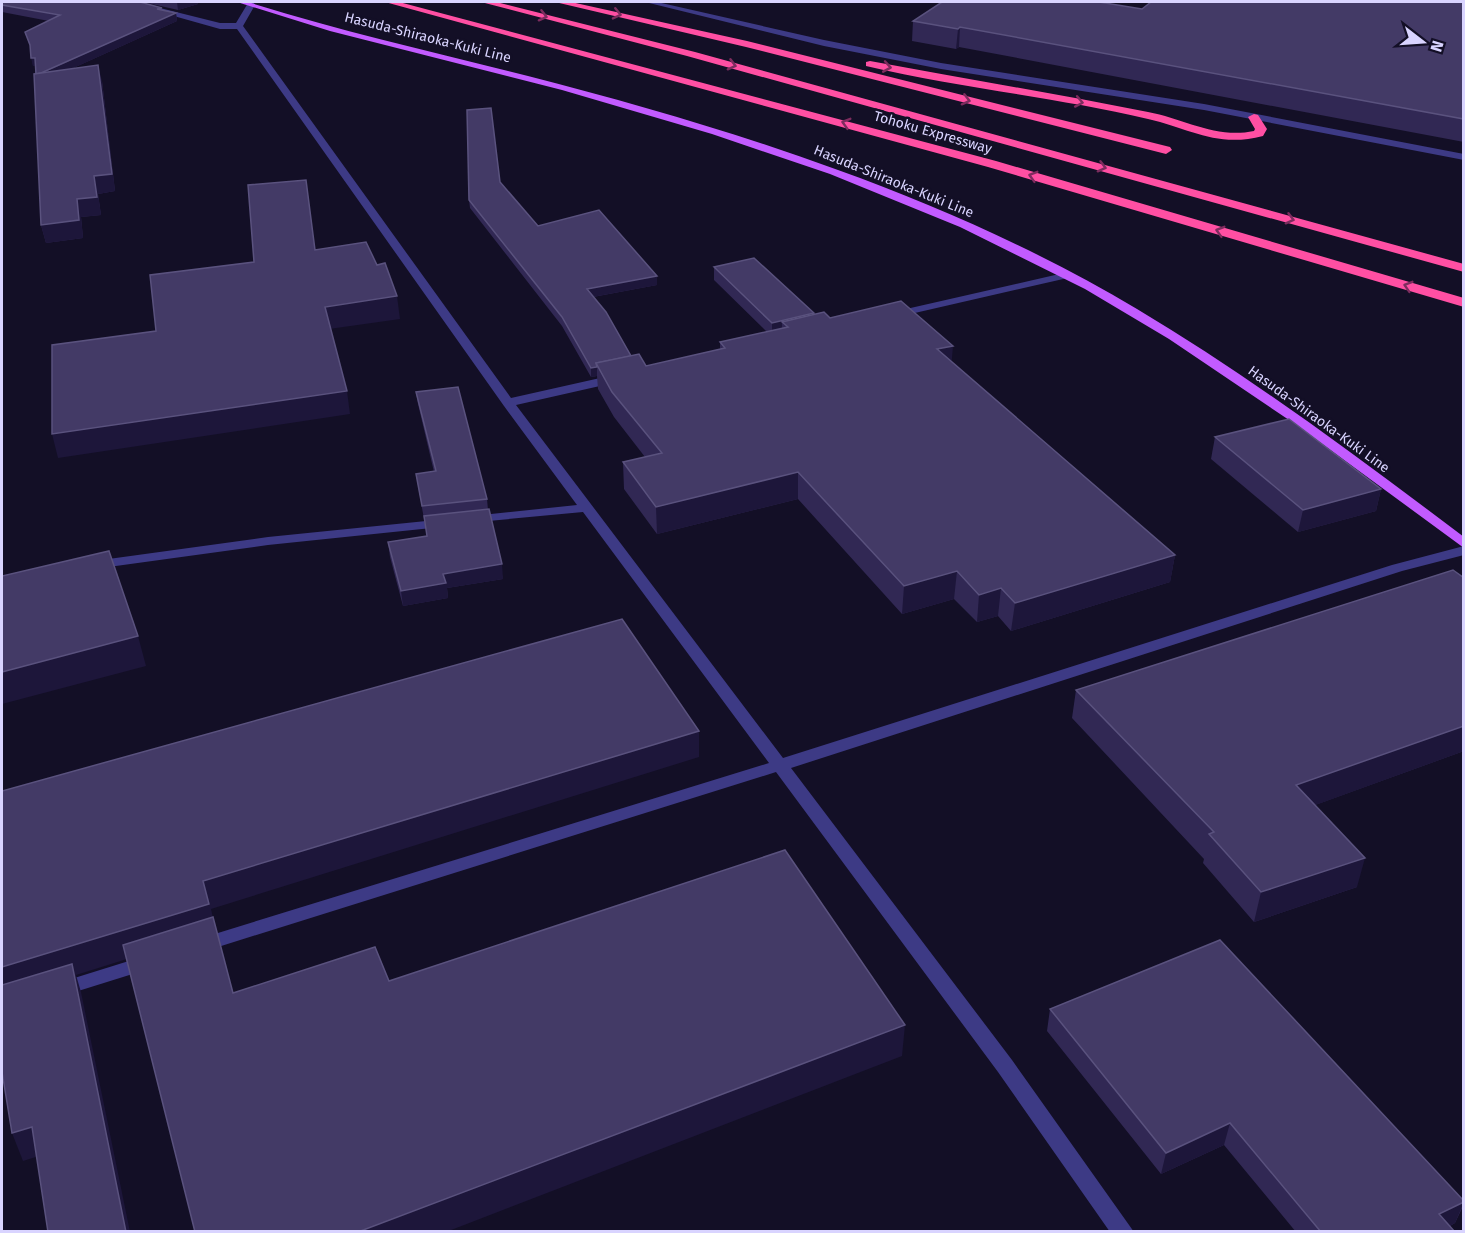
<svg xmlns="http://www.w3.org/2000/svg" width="1465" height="1233" font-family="'Fira Sans',sans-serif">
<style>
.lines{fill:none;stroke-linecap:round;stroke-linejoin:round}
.minor{fill:#3d3a85;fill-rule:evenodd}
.major{fill:#c25bff;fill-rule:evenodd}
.highway{fill:#ff4fa3;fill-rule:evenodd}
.wall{fill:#312854}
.shaded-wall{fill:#1d163a}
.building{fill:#433a66;stroke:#5a527e;stroke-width:1.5}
.oneway{stroke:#7d2c5e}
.labels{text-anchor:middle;stroke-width:5;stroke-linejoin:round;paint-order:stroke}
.far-street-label{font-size:14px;fill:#d9d4ff;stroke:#130f26}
</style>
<rect width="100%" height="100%" fill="#130f26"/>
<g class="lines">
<g class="minor">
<polygon points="124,2 136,2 220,23 236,23 248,3 254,3 255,5 243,26 511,398 618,374 622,375 624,378 622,381 516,405 783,758 1392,565 1464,546 1464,555 1402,571 791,768 1012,1060 1134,1232 1110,1232 998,1072 776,772 199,953 192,951 190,946 192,941 769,763 583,512 467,523 465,520 467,517 472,516 577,505 504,406 237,29 220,29"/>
<polygon points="645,2 657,2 824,40 941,63 1204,104 1464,154 1464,160 1204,110 941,69 824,46"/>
<polygon points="1068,272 1072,273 1072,277 893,318 887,315 893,312"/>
<polygon points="446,519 453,523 451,526 268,545 94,569 87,565 94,561 268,537"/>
<polygon points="148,955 155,957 157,962 155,967 59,997 52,995 49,990 52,985"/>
</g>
<path class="major" d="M 237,2 L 248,2 C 340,31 434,52 528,76 C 633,103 737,133 838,170 C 941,207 1043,253 1137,309 C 1251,377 1358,457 1464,537 L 1464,548 L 1295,424 L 1169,339 L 1085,289 L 960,227 L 830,174 L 712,134 L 562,90 L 330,31 Z"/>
<g class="highway">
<polygon points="385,2 399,2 996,161 1464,298 1464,307 988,167"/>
<polygon points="481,2 496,2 695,52 1464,264 1464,272 687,56"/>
<polygon points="555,2 571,2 747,41 1170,147 1172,150 1166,154 746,47"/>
<path d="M 870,61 C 963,78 1056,94 1148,112 C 1185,119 1216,139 1254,131 L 1255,129 L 1248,117 L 1254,114 L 1258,115 L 1267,129 L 1263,136 C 1217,148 1191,129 1148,119 C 1055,97 959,88 866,66 L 866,62 Z"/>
</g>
</g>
<g class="wall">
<polygon points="2,2 163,11 176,13 177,21 71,69 102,81 115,191 98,194 101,215 81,217 83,238 46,243 41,225 35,66 33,66 31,49 25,32 49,21 2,12"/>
<polygon points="143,2 197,2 198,4 178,10"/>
<polygon points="1464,2 1464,142 959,47 956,49 912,41 913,21 1142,9"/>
<polygon points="500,182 538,226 657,285 593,297 631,356 646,366 720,349 720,342 767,332 714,280 714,267 814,315 830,318 952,362 1175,555 1170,582 1011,631 998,616 977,622 954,599 902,614 798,499 657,534 624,489 623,462 645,457 614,417 598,389 597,376 591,377 562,326 470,208 469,200"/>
<polygon points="416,392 487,499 488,510 503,579 447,588 448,598 403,606 390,557 388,542 427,536 416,474 434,472 418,404"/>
<polygon points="1215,437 1381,489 1376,511 1298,532 1211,459"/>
<polygon points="1464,578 1464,751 1315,805 1357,887 1254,922 1203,863 1204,859 1072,718 1076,690"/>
<polygon points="1050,1009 1464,1201 1464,1204 1455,1223 1450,1226 1455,1232 1296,1232 1224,1145 1161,1174 1047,1031"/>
</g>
<g class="shaded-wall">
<polygon points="177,2 197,2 198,4 178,10"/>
<polygon points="176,13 177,21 38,84 36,76"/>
<polygon points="960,27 959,47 956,49 958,29"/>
<polygon points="31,58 35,58 37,66 33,66"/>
<polygon points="98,65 102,81 115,191 98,194 101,215 81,217 83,238 46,243 41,225 77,199 94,176"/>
<polygon points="657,276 657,285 587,298 587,289"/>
<polygon points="397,296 400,319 329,329 325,307"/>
<polygon points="814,313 813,327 782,322 782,334 772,337 772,323"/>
<polygon points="953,346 951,370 937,349"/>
<polygon points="597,367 597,376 591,377 591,368"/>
<polygon points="347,391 350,414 58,458 52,434"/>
<polygon points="798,472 798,499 657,534 656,507"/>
<polygon points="1381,489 1376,511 1298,532 1303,510"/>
<polygon points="1175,555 1170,582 1011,631 1015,603"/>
<polygon points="502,564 503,579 447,588 448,598 403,606 401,591 443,574"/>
<polygon points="957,571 954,599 902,614 904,586"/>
<polygon points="1001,588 998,616 977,622 979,595"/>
<polygon points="138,636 146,666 2,704 2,672"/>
<polygon points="1464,726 1464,751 1288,815 1296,785"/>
<polygon points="699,731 699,757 211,909 216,931 76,975 81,992 130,1232 126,1232 2,998 2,967 203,881"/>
<polygon points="1365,858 1357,887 1254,922 1261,892"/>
<polygon points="905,1025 902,1056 446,1232 358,1232"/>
<polygon points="1230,1123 1224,1145 1161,1174 1166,1153"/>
<polygon points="32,1127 42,1155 23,1161 12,1133"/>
<polygon points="1464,1202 1455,1223 1438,1232 1439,1214"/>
</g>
<g class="building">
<polygon points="2,2 140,2 162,8 157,9 176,13 41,73 36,74 35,58 31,58 30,45 25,32 60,15 2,5"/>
<polygon points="942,2 1099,2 1142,9 1151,2 1464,2 1464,119 960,27 958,29 913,21"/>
<polygon points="98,65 112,174 94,176 97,197 77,199 79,220 41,225 34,74"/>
<polygon points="491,108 500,182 538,226 599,210 657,276 587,289 606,312 631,356 596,363 597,367 591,368 562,317 469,200 467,110"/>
<polygon points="306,180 315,250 366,242 377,265 385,263 397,296 325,307 347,391 52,434 52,345 156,331 150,275 254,262 248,185"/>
<polygon points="754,258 814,313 772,323 714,267"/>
<polygon points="901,301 953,346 937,349 1175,555 1015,603 1001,588 979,595 957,571 904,586 798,472 656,507 623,462 662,453 612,392 596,363 639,354 646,366 725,348 720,342 788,327 782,322 824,312 830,318"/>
<polygon points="458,387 487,499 422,506 416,474 436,471 416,392"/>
<polygon points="1289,419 1381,489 1303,510 1215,437"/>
<polygon points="489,509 502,564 443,574 446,583 401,591 388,542 427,536 424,516"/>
<polygon points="109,551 138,636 2,672 2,576"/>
<polygon points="1453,570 1464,578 1464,726 1296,785 1365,858 1261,892 1209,834 1214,832 1076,690"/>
<polygon points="622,619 699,731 203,881 209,904 2,967 2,791"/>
<polygon points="785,850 905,1025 358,1232 195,1232 123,945 213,917 233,993 375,947 389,981"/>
<polygon points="1220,940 1464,1201 1464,1202 1439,1214 1455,1232 1321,1232 1230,1123 1166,1153 1050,1009"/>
<polygon points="72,964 126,1232 48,1232 32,1127 12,1133 2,1072 2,985"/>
</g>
<defs><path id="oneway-chevron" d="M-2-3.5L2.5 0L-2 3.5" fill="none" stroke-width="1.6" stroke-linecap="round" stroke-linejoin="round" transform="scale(1.5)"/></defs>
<g class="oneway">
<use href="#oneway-chevron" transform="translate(617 14) rotate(13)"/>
<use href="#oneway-chevron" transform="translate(543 16) rotate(14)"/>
<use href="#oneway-chevron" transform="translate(732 65) rotate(15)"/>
<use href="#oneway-chevron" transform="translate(887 67) rotate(10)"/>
<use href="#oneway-chevron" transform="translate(966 100) rotate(14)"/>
<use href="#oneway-chevron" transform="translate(1079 102) rotate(11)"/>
<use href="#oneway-chevron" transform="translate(846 123) rotate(-164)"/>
<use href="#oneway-chevron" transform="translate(1102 167) rotate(15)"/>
<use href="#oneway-chevron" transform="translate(1033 176) rotate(-164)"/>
<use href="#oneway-chevron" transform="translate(1290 219) rotate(15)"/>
<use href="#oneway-chevron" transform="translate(1220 231) rotate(-164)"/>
<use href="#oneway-chevron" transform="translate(1408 286) rotate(-163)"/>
</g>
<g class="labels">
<g class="far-street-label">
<text transform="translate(428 37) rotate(14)" y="5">Hasuda-Shiraoka-Kuki Line</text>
<text transform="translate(933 132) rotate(16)" y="5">Tohoku Expressway</text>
<text transform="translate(894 181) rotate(22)" y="5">Hasuda-Shiraoka-Kuki Line</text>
<text transform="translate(1319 419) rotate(36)" y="5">Hasuda-Shiraoka-Kuki Line</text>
</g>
</g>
<rect width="1465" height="1233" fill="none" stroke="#d9d4ff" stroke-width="6"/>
<g transform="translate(1423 42) rotate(107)" stroke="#130f26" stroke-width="4.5" paint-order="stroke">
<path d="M0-4.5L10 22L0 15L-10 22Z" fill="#d9d4ff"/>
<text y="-9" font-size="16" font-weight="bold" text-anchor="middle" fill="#d9d4ff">N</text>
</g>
</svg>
